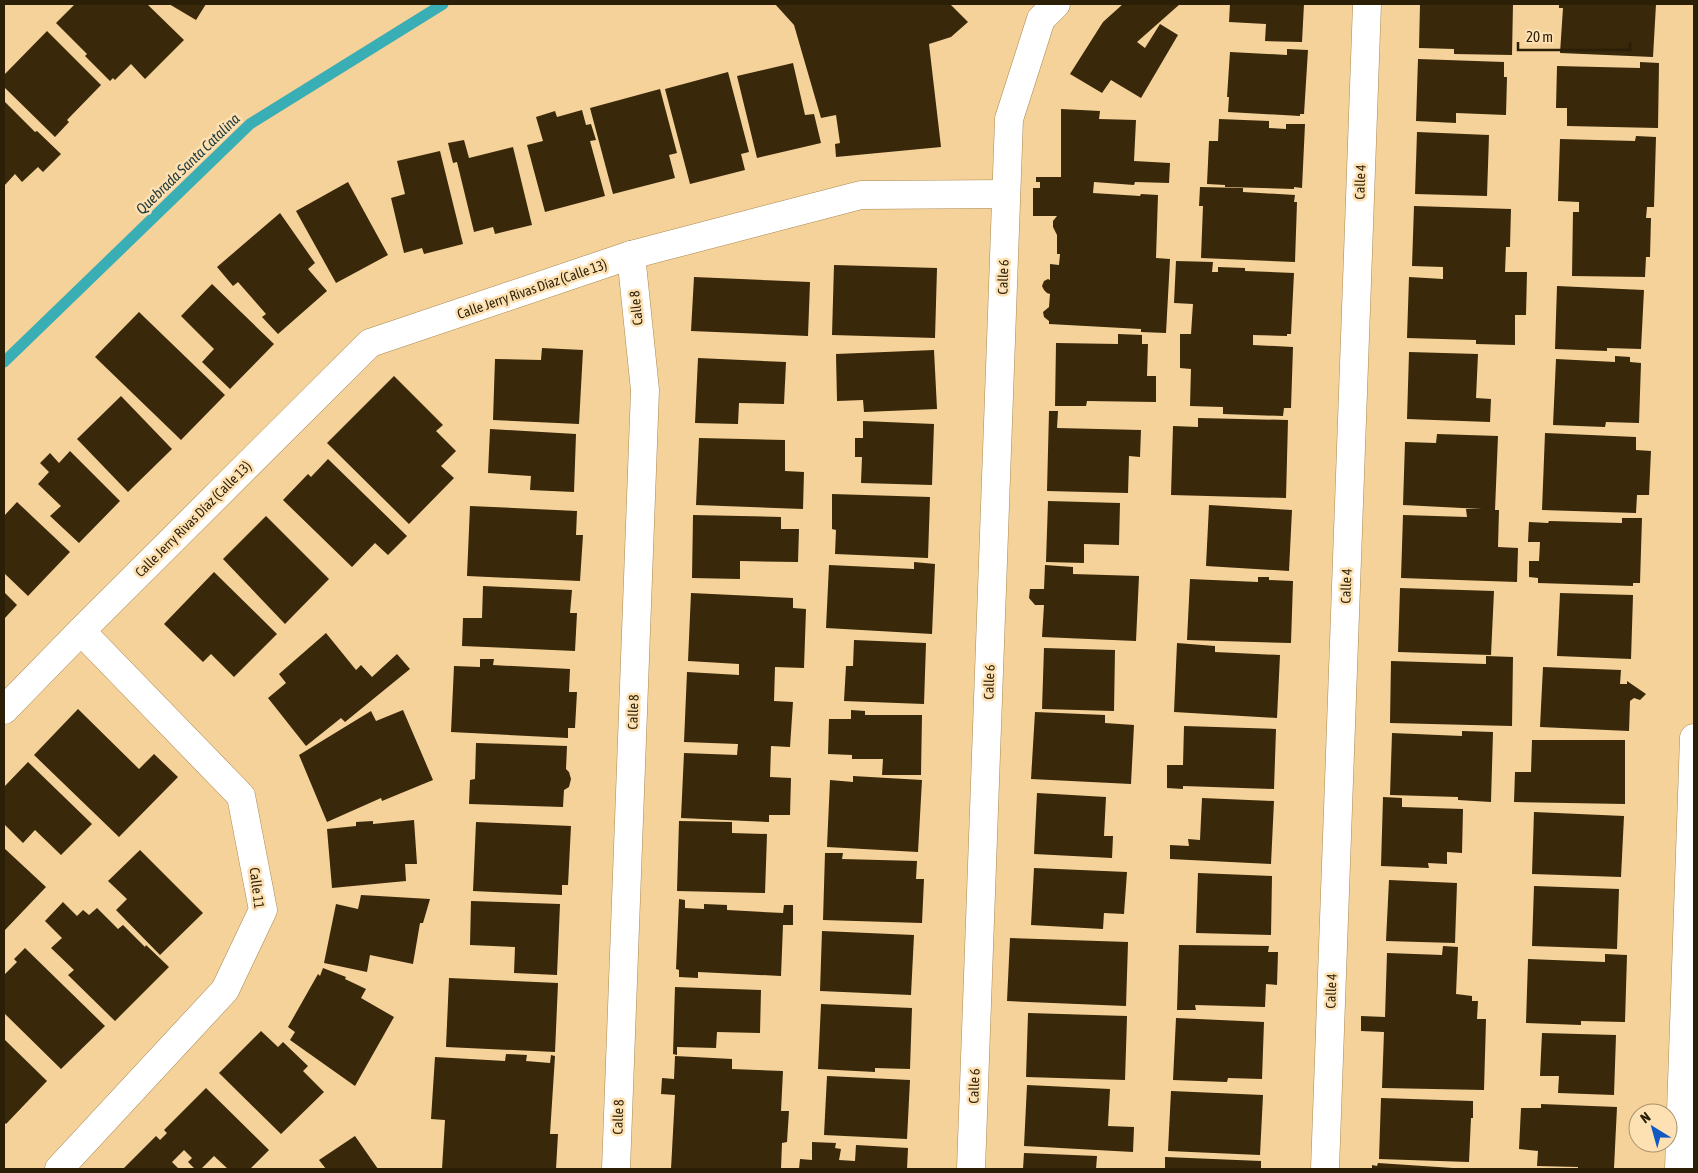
<svg xmlns="http://www.w3.org/2000/svg" width="1698" height="1173" font-family="'Asap Condensed',sans-serif">
<style>
.lines{fill:none;stroke-linecap:round;stroke-linejoin:round}
.stream{stroke:#39aeb4;stroke-width:11}
.building{fill:#39280a}
.minor-casing{stroke:#a98850;stroke-width:29}
.minor{stroke:#fff;stroke-width:28}
.labels{text-anchor:middle;stroke-width:5;stroke-linejoin:round;paint-order:stroke}
.street-label{font-size:14px;fill:#2c1f07;stroke:#fde1b3}
.water-label{font-size:15px;font-style:italic;fill:#1f393a;stroke:#fde1b3}
</style>
<rect width="100%" height="100%" fill="#f5d299"/>
<g class="lines">
<polyline class="stream" points="4,362 250,124 443,4"/>
</g>
<g class="building">
<polygon points="75,4 147,4 184,40 145,79 131,64 115,80 113,78 110,81 85,56 87,54 56,23"/>
<polygon points="169,4 206,4 196,20"/>
<polygon points="775,4 950,4 968,22 951,37 929,44 941,147 836,157 835,144 840,143 836,115 821,118 794,25"/>
<polygon points="1123,4 1180,4 1137,42 1145,48 1160,24 1178,35 1141,98 1111,80 1102,93 1070,74 1103,22"/>
<polygon points="1230,4 1304,4 1302,42 1265,41 1266,24 1229,22"/>
<polygon points="1420,4 1513,4 1512,55 1454,54 1454,49 1419,48"/>
<polygon points="1559,4 1656,4 1653,57 1560,53 1563,8 1559,8"/>
<polygon points="47,31 101,85 67,120 69,122 55,137 4,87 4,75"/>
<polygon points="1287,49 1308,50 1304,114 1300,114 1300,116 1228,112 1229,97 1227,97 1230,52 1287,55"/>
<polygon points="1418,59 1504,62 1504,77 1507,77 1506,115 1456,113 1456,123 1416,121"/>
<polygon points="1640,62 1659,63 1658,128 1567,126 1567,108 1556,108 1557,66 1640,68"/>
<polygon points="793,63 805,115 814,114 821,143 757,158 737,76"/>
<polygon points="728,72 749,152 741,154 745,170 690,184 665,89"/>
<polygon points="660,89 677,153 669,155 675,178 613,194 590,108"/>
<polygon points="4,101 35,132 37,131 61,154 43,172 38,167 22,182 15,174 4,186"/>
<polygon points="1061,109 1100,111 1099,119 1136,120 1134,161 1170,163 1169,183 1135,182 1134,185 1094,182 1093,193 1140,196 1141,194 1158,195 1156,258 1170,259 1166,333 1141,332 1141,329 1049,324 1049,321 1044,317 1043,312 1049,307 1050,294 1047,293 1044,290 1042,286 1044,281 1048,279 1050,280 1050,264 1059,265 1060,254 1057,254 1057,235 1053,227 1053,221 1057,216 1033,216 1033,188 1040,188 1040,182 1036,182 1036,177 1061,177"/>
<polygon points="582,110 586,125 591,124 596,140 590,141 605,196 545,212 527,145 543,141 536,117 555,111 557,117"/>
<polygon points="1219,119 1269,121 1269,128 1286,129 1286,124 1305,124 1302,188 1294,187 1294,189 1225,187 1225,185 1207,184 1209,141 1218,141"/>
<polygon points="1417,132 1489,135 1487,196 1415,194"/>
<polygon points="1636,136 1656,137 1654,207 1647,207 1646,218 1651,218 1650,257 1646,257 1645,277 1572,276 1573,212 1579,212 1579,202 1558,201 1560,139 1635,141"/>
<polygon points="464,140 469,158 513,147 532,225 495,234 493,227 474,232 457,162 453,163 448,143"/>
<polygon points="440,151 463,244 424,254 422,248 404,253 391,198 405,194 397,161"/>
<polygon points="348,182 388,255 336,283 296,211"/>
<polygon points="1200,187 1243,188 1243,192 1295,195 1294,202 1297,202 1295,262 1201,258 1203,206 1199,206"/>
<polygon points="1414,206 1511,209 1510,247 1506,247 1505,272 1527,272 1526,315 1515,315 1515,345 1476,344 1476,340 1407,338 1409,277 1443,279 1443,267 1412,266"/>
<polygon points="280,213 315,263 308,269 327,291 278,334 262,317 266,314 238,282 233,286 217,267"/>
<polygon points="1176,261 1213,262 1212,272 1218,272 1218,267 1245,268 1245,271 1294,273 1291,334 1287,334 1287,336 1253,335 1253,345 1293,347 1291,408 1284,408 1283,416 1223,414 1223,407 1190,406 1191,369 1180,368 1180,334 1191,334 1193,304 1174,303"/>
<polygon points="834,265 937,268 935,338 832,335"/>
<polygon points="694,277 810,282 808,336 691,331"/>
<polygon points="212,284 274,344 230,389 202,362 214,349 181,316"/>
<polygon points="1557,286 1644,290 1641,349 1607,348 1607,351 1555,349"/>
<polygon points="139,312 225,395 181,440 95,357"/>
<polygon points="1118,334 1142,335 1142,344 1148,344 1147,376 1156,376 1156,402 1087,401 1086,406 1055,406 1056,343 1118,344"/>
<polygon points="542,348 583,350 579,424 493,420 495,359 541,360"/>
<polygon points="934,350 937,409 864,412 863,400 837,401 836,354"/>
<polygon points="1409,352 1478,354 1476,398 1491,399 1490,422 1407,419"/>
<polygon points="1615,356 1630,357 1630,362 1641,363 1639,423 1606,422 1605,427 1553,425 1556,359 1615,362"/>
<polygon points="698,358 786,362 784,404 739,403 738,424 695,423"/>
<polygon points="394,376 443,425 436,431 456,451 441,466 454,478 409,524 327,443"/>
<polygon points="121,396 172,449 128,492 77,439"/>
<polygon points="1049,411 1058,411 1057,428 1141,430 1140,457 1129,456 1128,493 1047,491"/>
<polygon points="1198,418 1288,420 1286,498 1171,495 1173,426 1198,427"/>
<polygon points="863,421 934,424 932,485 861,483 862,457 855,457 855,438 863,438"/>
<polygon points="490,429 576,434 574,492 530,490 531,476 488,473"/>
<polygon points="1545,433 1636,437 1636,450 1651,451 1649,495 1637,495 1636,513 1542,510"/>
<polygon points="1437,434 1498,436 1495,510 1499,510 1498,547 1518,548 1517,582 1401,578 1403,515 1467,517 1466,509 1482,509 1403,505 1405,442 1436,443"/>
<polygon points="699,438 785,440 785,471 804,472 803,509 696,505"/>
<polygon points="70,451 120,501 79,543 50,516 61,506 38,484 49,472 40,463 50,453 59,463"/>
<polygon points="328,459 407,536 388,555 375,543 352,567 283,500 308,474 311,477"/>
<polygon points="832,494 930,497 928,558 835,554 836,530 832,529"/>
<polygon points="1048,501 1120,503 1119,545 1084,544 1084,563 1046,562"/>
<polygon points="17,502 70,552 28,596 4,573 4,516"/>
<polygon points="1209,505 1292,510 1289,571 1206,566"/>
<polygon points="470,506 577,511 576,535 583,535 580,581 467,576"/>
<polygon points="693,515 781,517 781,529 799,529 798,562 740,561 740,579 692,578"/>
<polygon points="266,516 329,579 285,624 223,559"/>
<polygon points="1622,518 1642,518 1640,583 1633,583 1633,586 1538,583 1538,578 1529,577 1529,561 1539,561 1540,542 1528,542 1529,522 1548,523 1549,521 1622,523"/>
<polygon points="914,562 935,564 932,634 826,628 829,565 914,569"/>
<polygon points="1045,565 1073,567 1073,574 1139,576 1136,641 1042,637 1044,605 1035,605 1029,598 1030,589 1044,589"/>
<polygon points="214,572 277,634 234,677 211,654 203,662 164,624"/>
<polygon points="1258,577 1269,577 1269,580 1293,581 1291,643 1187,640 1190,579 1258,582"/>
<polygon points="483,586 572,590 570,613 577,613 575,651 462,646 463,618 482,618"/>
<polygon points="1400,588 1494,591 1491,655 1398,652"/>
<polygon points="4,592 17,605 4,619"/>
<polygon points="691,593 793,598 793,608 806,609 804,668 775,667 774,701 793,702 790,747 771,746 770,777 791,778 790,815 769,815 769,822 681,818 684,753 737,755 738,744 684,742 687,672 739,675 739,664 688,661"/>
<polygon points="1560,593 1633,595 1631,659 1557,656"/>
<polygon points="326,633 356,670 361,665 372,677 397,654 410,669 345,722 341,718 306,746 268,698 286,683 279,674"/>
<polygon points="854,640 926,643 924,704 844,701 846,666 853,666"/>
<polygon points="1177,643 1215,646 1215,652 1280,655 1277,718 1174,712"/>
<polygon points="1044,648 1115,650 1114,711 1042,709"/>
<polygon points="1486,656 1513,657 1512,726 1390,723 1391,661 1486,664"/>
<polygon points="480,659 494,659 493,665 570,669 569,692 577,692 575,728 568,728 568,738 451,732 454,666 480,667"/>
<polygon points="1543,667 1621,670 1620,684 1627,684 1627,681 1646,694 1640,700 1634,698 1630,701 1629,731 1540,727"/>
<polygon points="78,709 139,769 154,754 178,777 119,837 34,755"/>
<polygon points="403,710 433,780 382,801 381,798 327,822 299,755 371,711 376,721"/>
<polygon points="851,710 865,711 865,715 922,715 921,775 882,775 883,759 852,759 852,755 828,754 829,719 851,719"/>
<polygon points="1035,712 1105,715 1105,723 1134,725 1131,784 1031,779"/>
<polygon points="1184,726 1276,729 1274,789 1183,786 1183,789 1167,788 1167,765 1183,765"/>
<polygon points="1462,731 1493,732 1491,802 1458,800 1458,797 1390,795 1392,733 1462,736"/>
<polygon points="1532,740 1625,740 1625,804 1514,802 1515,772 1531,772"/>
<polygon points="476,743 567,746 566,769 569,772 571,779 569,787 564,790 563,807 469,804 470,780 475,779"/>
<polygon points="28,762 92,824 61,855 35,830 23,843 4,824 4,787"/>
<polygon points="853,776 922,780 918,852 827,847 830,780 853,782"/>
<polygon points="1037,793 1106,797 1104,836 1113,836 1112,858 1034,854"/>
<polygon points="1383,797 1402,798 1402,807 1463,809 1462,853 1447,852 1447,864 1428,863 1429,868 1381,866"/>
<polygon points="1202,798 1274,801 1271,864 1170,859 1170,845 1189,846 1188,839 1200,840"/>
<polygon points="1534,812 1624,816 1621,877 1532,874"/>
<polygon points="414,820 417,864 405,864 406,881 332,888 327,829 356,826 356,822 373,821 373,824"/>
<polygon points="679,821 732,822 732,833 767,834 765,893 677,891"/>
<polygon points="476,822 571,826 568,885 562,885 562,895 473,891"/>
<polygon points="4,848 46,887 4,931"/>
<polygon points="140,850 203,913 160,955 116,910 127,899 108,881"/>
<polygon points="825,853 843,853 842,859 917,861 916,879 924,879 922,923 823,920"/>
<polygon points="1034,868 1127,872 1124,914 1104,913 1103,929 1031,925"/>
<polygon points="1198,873 1272,876 1271,935 1196,933"/>
<polygon points="1389,880 1457,883 1455,943 1386,941"/>
<polygon points="1534,886 1619,889 1617,949 1532,946"/>
<polygon points="361,895 430,899 423,923 420,923 413,964 370,955 367,972 324,963 336,904 358,909"/>
<polygon points="679,899 685,900 685,908 704,909 704,904 727,905 727,910 783,913 784,905 793,905 793,925 783,925 781,976 698,972 698,978 679,977 679,970 676,969"/>
<polygon points="471,901 560,904 557,975 514,973 515,947 470,945"/>
<polygon points="63,902 77,916 83,910 89,915 97,908 118,929 123,925 145,947 146,945 169,967 115,1021 68,975 74,970 51,948 62,938 45,921"/>
<polygon points="822,931 914,935 911,995 820,991"/>
<polygon points="1010,938 1128,942 1126,1006 1007,1001"/>
<polygon points="1179,945 1269,946 1268,952 1278,952 1277,985 1266,984 1265,1007 1195,1005 1196,1010 1177,1010"/>
<polygon points="1443,946 1458,947 1456,994 1472,996 1472,1001 1478,1001 1477,1019 1486,1019 1484,1090 1382,1088 1384,1032 1361,1031 1361,1016 1385,1017 1387,953 1442,955"/>
<polygon points="25,948 105,1026 61,1069 4,1013 4,975 17,962 14,959"/>
<polygon points="1605,954 1627,955 1625,1022 1581,1021 1581,1025 1526,1023 1528,959 1605,962"/>
<polygon points="323,968 346,977 345,979 366,989 361,998 394,1017 355,1086 290,1040 295,1032 288,1027 318,974 320,976"/>
<polygon points="449,978 558,983 555,1052 446,1047"/>
<polygon points="675,987 761,990 760,1033 717,1032 716,1048 677,1047 677,1055 673,1054"/>
<polygon points="821,1004 912,1008 910,1069 875,1068 875,1072 818,1069"/>
<polygon points="1028,1013 1127,1016 1125,1080 1026,1077"/>
<polygon points="1176,1018 1264,1022 1262,1079 1228,1078 1227,1082 1173,1080"/>
<polygon points="261,1031 278,1047 283,1042 308,1066 303,1071 324,1092 281,1134 219,1073"/>
<polygon points="1542,1033 1616,1035 1614,1095 1558,1093 1559,1076 1540,1076"/>
<polygon points="4,1039 47,1081 6,1124 4,1122"/>
<polygon points="506,1054 527,1055 526,1061 550,1063 551,1055 555,1056 550,1134 558,1134 556,1169 442,1169 445,1120 431,1119 435,1057 505,1061"/>
<polygon points="675,1056 732,1059 732,1069 783,1071 781,1111 789,1111 787,1142 782,1143 781,1169 671,1169 675,1095 661,1094 662,1078 674,1079"/>
<polygon points="827,1076 910,1080 907,1139 824,1135"/>
<polygon points="1027,1085 1110,1089 1108,1126 1134,1127 1133,1152 1024,1146"/>
<polygon points="206,1088 269,1150 250,1169 228,1169 214,1156 201,1169 195,1169 188,1162 192,1158 184,1150 172,1162 179,1169 123,1169 156,1136 160,1140 167,1133 164,1130"/>
<polygon points="1171,1091 1263,1095 1260,1155 1168,1151"/>
<polygon points="1381,1098 1473,1101 1473,1118 1471,1118 1469,1162 1379,1159"/>
<polygon points="1541,1104 1617,1107 1614,1168 1578,1169 1578,1167 1537,1166 1538,1151 1519,1149 1521,1108 1541,1108"/>
<polygon points="355,1136 378,1169 326,1169 319,1160"/>
<polygon points="812,1142 836,1143 835,1148 841,1149 839,1160 855,1161 856,1145 908,1148 907,1169 799,1169 800,1159 812,1160"/>
<polygon points="1024,1153 1097,1156 1096,1169 1023,1169"/>
<polygon points="1165,1157 1261,1161 1261,1169 1165,1169"/>
<polygon points="1378,1163 1453,1168 1453,1169 1372,1169 1372,1165 1377,1166"/>
</g>
<g class="lines">
<defs>
<g id="minor">
<polyline points="4,710 81,631 370,343 631,255 861,195 1006,194"/>
<polyline points="59,1169 225,990 263,910 241,796 81,631"/>
<polyline points="616,1169 645,390 631,255"/>
<polyline points="971,1169 1009,119 1041,19 1056,4"/>
<polyline points="1325,1169 1367,4"/>
<polyline points="1679,1169 1694,738"/>
</g>
</defs>
<use href="#minor" class="minor-casing"/>
<use href="#minor" class="minor"/>
</g>
<g class="labels">
<g class="street-label">
<text transform="translate(1360 182) rotate(-88)" y="5">Calle 4</text>
<text transform="translate(1003 277) rotate(-88)" y="5">Calle 6</text>
<text transform="translate(532 289) rotate(-19)" y="5">Calle Jerry Rivas Díaz (Calle 13)</text>
<text transform="translate(636 308) rotate(-96)" y="5">Calle 8</text>
<text transform="translate(193 519) rotate(-45)" y="5">Calle Jerry Rivas Díaz (Calle 13)</text>
<text transform="translate(1346 586) rotate(-88)" y="5">Calle 4</text>
<text transform="translate(989 682) rotate(-88)" y="5">Calle 6</text>
<text transform="translate(633 712) rotate(-88)" y="5">Calle 8</text>
<text transform="translate(257 888) rotate(83)" y="5">Calle 11</text>
<text transform="translate(1331 991) rotate(-88)" y="5">Calle 4</text>
<text transform="translate(974 1086) rotate(-88)" y="5">Calle 6</text>
<text transform="translate(618 1117) rotate(-88)" y="5">Calle 8</text>
</g>
<g class="water-label">
<text transform="translate(188 164) rotate(-44)" y="5">Quebrada Santa Catalina</text>
</g>
</g>
<rect width="1698" height="1173" fill="none" stroke="#2c1f07" stroke-width="10"/>
<g transform="translate(1653 1128) rotate(323)"><circle r="24" fill="#fde1b3" stroke="#a9936e"/>
<path d="M0-4L9 19L0 12L-9 19Z" fill="#1158c2"/>
<text y="-8" font-size="14" font-weight="bold" text-anchor="middle" fill="#2c1f07">N</text>
</g>
<path d="M1518 42v8h112v-8" fill="none" stroke="#2c1f07" stroke-width="2.5"/>
<text x="1526" y="42" font-size="15" fill="#2c1f07" stroke="#fde1b3" stroke-width="4" paint-order="stroke">20 m</text>
</svg>
